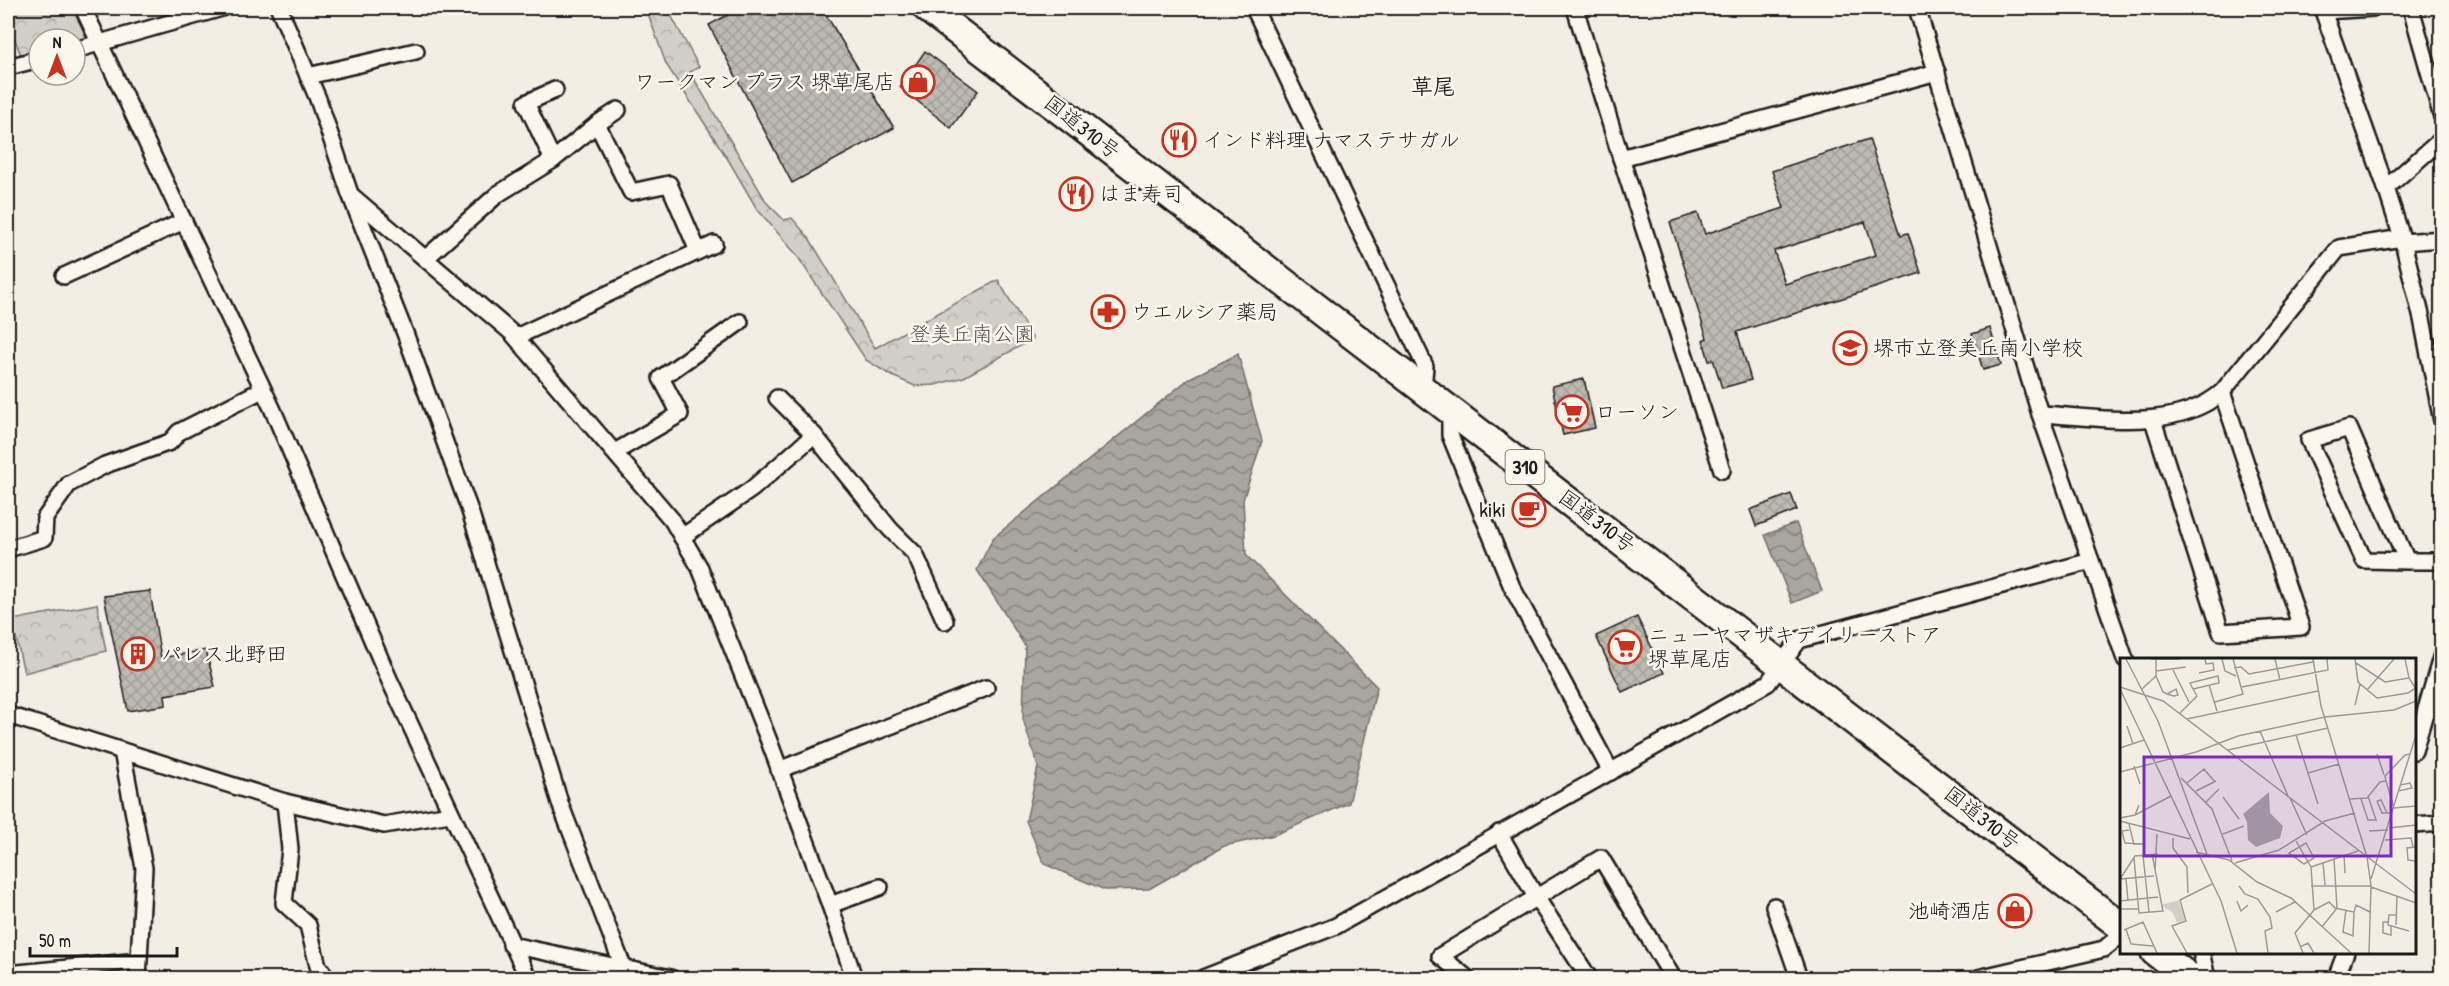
<svg xmlns="http://www.w3.org/2000/svg" width="2449" height="986" font-family="'Patrick Hand','Klee One',sans-serif">
<style>
.forest{fill:url(#forest-crowns);stroke:#777671;stroke-width:1.5}
.water{fill:url(#water-waves);stroke:#716f6b;stroke-width:1.5}
.building{fill:url(#building-cross-hatch);stroke:#1c1c1c;stroke-width:1.5;fill-rule:evenodd}
.lines{fill:none;stroke-linecap:round;stroke-linejoin:round}
.street-casing{stroke:#1c1c1c;stroke-width:20}
.highway-casing{stroke:#1c1c1c;stroke-width:32}
.street{stroke:#fbf7ec;stroke-width:15}
.highway{stroke:#fbf7ec;stroke-width:27}
.labels{text-anchor:middle;stroke-width:5;stroke-linejoin:round;paint-order:stroke}
.shield{fill:#fbf7ec;stroke:#5f5e5a;stroke-width:1.5}
.shield-label{font-size:20px;font-weight:bold;fill:#1c1c1c}
.poi-label{font-size:21px;fill:#1c1c1c;stroke:#fbf7ec;text-anchor:start}
.street-label{font-size:21px;fill:#1c1c1c;stroke:#fbf7ec}
.park-label{font-size:21px;fill:#53524f;stroke:#fbf7ec}
.neighbourhood-label{font-size:22px;font-weight:bold;fill:#1c1c1c;stroke:#fbf7ec}
.inset-road{fill:none;stroke:#9c9a94;stroke-width:1.5}
.view{fill:#7b2cbf;fill-opacity:0.15;stroke:#7b2cbf;stroke-width:3}
.inset-edge{fill:none;stroke:#1c1c1c;stroke-width:3}
</style>
<defs>
<pattern id="forest-crowns" width="20" height="18" patternUnits="userSpaceOnUse" patternTransform="scale(1.5)"><rect width="20" height="18" fill="#d2cfc6"/><path d="M2 6a3 3 0 1 1 6 0M12 15a3 3 0 1 1 6 0" fill="none" stroke="#b4b1aa"/></pattern>
<pattern id="water-waves" width="16" height="10" patternUnits="userSpaceOnUse" patternTransform="scale(1.5)"><rect width="16" height="10" fill="#a9a6a0"/><path d="M0 5q4-4 8 0t8 0" fill="none" stroke="#898682"/></pattern>
<pattern id="building-cross-hatch" width="8" height="8" patternUnits="userSpaceOnUse" patternTransform="scale(1.5)"><rect width="8" height="8" fill="#bdbab1"/><path d="M0 0l8 8M0 8l8-8" fill="none" stroke="#a29f98"/></pattern>
</defs>
<rect width="100%" height="100%" fill="#f2eee4"/>
<filter id="ink" filterUnits="userSpaceOnUse"><feTurbulence type="fractalNoise" baseFrequency=".0167" numOctaves="2"/><feDisplacementMap in="SourceGraphic" scale="12" xChannelSelector="R" yChannelSelector="G"/><feConvolveMatrix kernelMatrix="1 2 1 2 8 2 1 2 1" color-interpolation-filters="sRGB"/></filter>
<g filter="url(#ink)">
<g class="forest">
<polygon points="19,8 77,8 88,35 85,41 75,44 75,39 39,39 39,54 22,58 8,21 8,11"/>
<polygon points="646,8 667,8 699,67 690,72 767,203 784,220 792,218 809,238 875,348 998,280 1033,339 964,377 935,385 915,386 892,376 866,360 796,254 757,209 729,161 666,64"/>
<polygon points="97,604 106,651 24,673 12,620"/>
</g>
<g class="water">
<polygon points="1238,354 1262,441 1243,500 1246,555 1377,687 1349,803 1274,835 1224,846 1149,889 1105,890 1044,864 1026,821 1038,767 1023,719 1025,646 977,570 993,538 1190,378"/>
<polygon points="1796,523 1822,591 1792,603 1765,535"/>
</g>
<g class="building">
<polygon points="740,8 801,8 804,13 815,8 822,8 894,128 792,183 709,25"/>
<polygon points="925,51 978,91 951,128 900,87"/>
<path d="M 1869,139 L 1901,235 L 1908,233 L 1921,273 L 1737,332 L 1751,380 L 1722,388 L 1713,359 L 1709,361 L 1703,340 L 1707,338 L 1670,222 L 1698,213 L 1705,234 L 1784,208 L 1772,171 ZM 1865,222 L 1876,255 L 1785,284 L 1774,251 Z"/>
<polygon points="1990,328 2001,365 1983,370 1972,334"/>
<polygon points="1584,379 1595,428 1563,435 1552,386"/>
<polygon points="1791,494 1797,510 1756,526 1750,510"/>
<polygon points="150,591 161,658 206,650 215,687 165,695 166,705 128,711 104,596"/>
<polygon points="1637,617 1664,673 1622,692 1596,636"/>
</g>
<g class="lines">
<defs>
<g id="street">
<polyline points="83,8 272,408 389,679 528,978"/>
<polyline points="279,8 318,99 350,194 405,333 470,511 561,806 624,969"/>
<polyline points="1254,8 1425,366 1423,390"/>
<polyline points="1575,8 1621,158"/>
<polyline points="1917,8 2040,414 2125,659"/>
<polyline points="2322,8 2386,188"/>
<polyline points="2411,8 2442,117"/>
<polyline points="2324,11 2373,8"/>
<polyline points="75,50 222,8"/>
<polyline points="8,67 39,59"/>
<polyline points="308,76 416,51"/>
<polyline points="597,124 618,110"/>
<polyline points="553,160 526,103 555,90"/>
<polyline points="352,196 512,333 672,520 700,568 769,741 830,905 854,978"/>
<polyline points="2402,238 2422,319 2442,421"/>
<polyline points="2403,242 2442,239"/>
<polyline points="426,258 498,194 553,160 597,124 631,192 669,184 698,251"/>
<polyline points="64,276 184,221"/>
<polyline points="516,337 714,244"/>
<polyline points="777,398 814,435 890,529 915,554 945,621"/>
<polyline points="1450,410 1450,435 1512,587 1611,772"/>
<path d="M 2040,414 C 2098,417 2174,433 2222,392 L 2339,248 L 2402,238 L 2386,188 L 2442,139"/>
<polyline points="2153,420 2221,632 2301,627 2222,392"/>
<polyline points="615,452 680,414 661,378 740,322"/>
<polyline points="1722,470 1621,158 1937,72"/>
<polyline points="682,537 752,489 814,435"/>
<polyline points="8,549 44,538 45,518 69,484 105,465 170,442 179,432 262,390"/>
<polyline points="2407,561 2364,560 2309,440 2349,428 2407,561 2442,561"/>
<polyline points="2426,709 2442,710"/>
<polyline points="8,715 285,802 384,825 450,814"/>
<polyline points="122,751 144,868 138,978"/>
<polyline points="2414,751 2442,654"/>
<polyline points="779,770 986,688"/>
<polyline points="285,802 290,849 284,903 308,925 318,966 327,978"/>
<polyline points="2414,825 2442,823"/>
<polyline points="1499,833 1536,897 1589,978"/>
<polyline points="830,905 880,887"/>
<polyline points="1774,906 1799,978"/>
<polyline points="511,945 671,978"/>
<polyline points="2201,952 2207,978"/>
<polyline points="8,974 139,961"/>
<polyline points="1203,978 1336,926 1768,683 1799,640 2091,561"/>
<polyline points="1467,978 1440,956 1601,858 1673,978"/>
<polyline points="1978,978 2104,949 2122,934"/>
<polyline points="2336,978 2346,952"/>
</g>
<g id="highway">
<path d="M 927,8 C 1325,314 1725,618 2122,927"/>
<polyline points="2155,952 2191,978"/>
</g>
</defs>
<use href="#street" class="street-casing"/>
<use href="#highway" class="highway-casing"/>
<use href="#street" class="street"/>
<use href="#highway" class="highway"/>
</g>
</g>
<defs>
<symbol id="shop-ring" viewBox="-11 -11 22 22"><circle r="9.5" fill="#fbf7ec" stroke="#c8321e" stroke-width="1.5"/><path d="M-5-2.5h2.3a2.7 3.5 0 0 1 5.4 0H5L5.5 6h-11ZM-1.5-2.5h3a1.5 2.3 0 0 0-3 0Z" fill="#c8321e"/></symbol>
<symbol id="restaurant-ring" viewBox="-11 -11 22 22"><circle r="9.5" fill="#fbf7ec" stroke="#c8321e" stroke-width="1.5"/><path d="M-5-6h1v4h1v-4h1v4h1v-4h1v5L-1.5 .5V6h-2V.5L-5-1ZM5-6V6H3V1.5H1.5Q1.5-4 5-6Z" fill="#c8321e"/></symbol>
<symbol id="pharmacy-ring" viewBox="-11 -11 22 22"><circle r="9.5" fill="#fbf7ec" stroke="#c8321e" stroke-width="1.5"/><path d="M-2-6h4v4h4v4h-4v4h-4v-4h-4v-4h4Z" fill="#c8321e"/></symbol>
<symbol id="school-ring" viewBox="-11 -11 22 22"><circle r="9.5" fill="#fbf7ec" stroke="#c8321e" stroke-width="1.5"/><path d="M0-5L7-2L0 1L-7-2ZM-4 1L0 2.5L4 1V4Q0 6-4 4Z" fill="#c8321e"/></symbol>
<symbol id="supermarket-ring" viewBox="-11 -11 22 22"><circle r="9.5" fill="#fbf7ec" stroke="#c8321e" stroke-width="1.5"/><path d="M-6-5.5h2.5l.6 2H6L4.5 2H-2.5L-4.4-4H-6ZM-1.5 3.2a1.3 1.3 0 1 0 .1 0ZM3 3.2a1.3 1.3 0 1 0 .1 0Z" fill="#c8321e"/></symbol>
<symbol id="cafe-ring" viewBox="-11 -11 22 22"><circle r="9.5" fill="#fbf7ec" stroke="#c8321e" stroke-width="1.5"/><path d="M-5.5-4.5H6V0H3Q3 3.5 0 3.5H-2.5Q-5.5 3.5-5.5 0ZM3-3.2v2h1.7v-2ZM-6 4.5H4V6H-6Z" fill="#c8321e"/></symbol>
<symbol id="building-ring" viewBox="-11 -11 22 22"><circle r="9.5" fill="#fbf7ec" stroke="#c8321e" stroke-width="1.5"/><path d="M-4-6H4V6H1V3H-1V6H-4ZM-2.5-4.3h1.7v1.8h-1.7ZM.8-4.3h1.7v1.8H.8ZM-2.5-1h1.7V.8h-1.7ZM.8-1h1.7V.8H.8Z" fill="#c8321e"/></symbol>
</defs>
<g fill-rule="evenodd">
<use href="#shop-ring" x="899" y="63" width="38" height="38"/>
<use href="#restaurant-ring" x="1160" y="121" width="38" height="38"/>
<use href="#restaurant-ring" x="1057" y="175" width="38" height="38"/>
<use href="#pharmacy-ring" x="1089" y="293" width="38" height="38"/>
<use href="#school-ring" x="1831" y="329" width="38" height="38"/>
<use href="#supermarket-ring" x="1553" y="393" width="38" height="38"/>
<use href="#cafe-ring" x="1510" y="491" width="38" height="38"/>
<use href="#supermarket-ring" x="1606" y="628" width="38" height="38"/>
<use href="#building-ring" x="119" y="635" width="38" height="38"/>
<use href="#shop-ring" x="1996" y="892" width="38" height="38"/>
</g>
<g class="labels">
<rect class="shield" x="1505.5" y="450" width="39" height="34" rx="4.5"/>
<g class="shield-label">
<text x="1525" y="474">310</text>
</g>
<g class="poi-label">
<text x="895" y="89" text-anchor="end">ワークマン プラス 堺草尾店</text>
<text x="1202" y="147">インド料理 ナマステサガル</text>
<text x="1099" y="201">はま寿司</text>
<text x="1131" y="319">ウエルシア薬局</text>
<text x="1873" y="355">堺市立登美丘南小学校</text>
<text x="1595" y="419">ローソン</text>
<text x="1506" y="517" text-anchor="end">kiki</text>
<text x="1648" y="642">ニューヤマザキデイリーストア<tspan x="1648" dy="24">堺草尾店</tspan></text>
<text x="161" y="661">パレス北野田</text>
<text x="1992" y="918" text-anchor="end">池崎酒店</text>
</g>
<g class="street-label">
<text transform="translate(1082 127) rotate(38)" y="7">国道310号</text>
<text transform="translate(1597 521) rotate(37)" y="7">国道310号</text>
<text transform="translate(1982 818) rotate(38)" y="7">国道310号</text>
</g>
<g class="park-label">
<text x="972" y="341">登美丘南公園</text>
</g>
<g class="neighbourhood-label">
<text x="1433" y="94">草尾</text>
</g>
</g>
<g transform="translate(2120 658)">
<rect width="296" height="296" fill="#f2eee4"/>
<path d="M 59,242 L 65,262 L 57,265 L 53,255 L 41,247 Z" fill="#d2cfc6"/>
<path d="M 149,134 L 150,155 L 163,168 L 160,180 L 136,189 L 128,182 L 127,164 L 123,156 Z" fill="#a9a6a0"/>
<path class="inset-road" d="M 6,1 L 38,63 L 87,196M 31,1 L 60,1M 102,1 L 105,13 L 116,18M 155,1 L 160,22M 193,1 L 201,48 L 247,199 L 251,228 L 249,295M 235,1 L 238,24 L 257,40 L 288,35 L 296,30M 285,1 L 289,20 L 296,31M 236,5 L 265,24 L 289,20M 114,10 L 121,9 L 129,16 L 193,4M 53,12 L 69,44M 36,13 L 66,9M 79,15 L 94,12 L 93,5 L 86,6 L 85,1M 36,18 L 43,34 L 47,36 L 54,38 L 58,37 L 56,31 L 47,36M 89,27 L 97,53M 0,29 L 43,43 L 296,236M 122,29 L 208,12 L 207,1M 0,31 L 101,243 L 117,295M 22,31 L 36,18 L 36,1M 247,32 L 274,1M 95,44 L 123,36 L 113,1M 235,47 L 240,26M 60,55 L 77,38 L 73,31 L 70,25 L 98,18 L 99,25 L 73,31M 67,61 L 198,33M 7,68 L 13,86M 140,73 L 168,138M 176,77 L 188,115M 0,90 L 24,82M 108,92 L 208,70M 257,96 L 264,117M 14,108 L 20,126M 0,114 L 76,94 L 118,78 L 205,59 L 274,52 L 296,43M 61,120 L 92,151 L 112,203M 266,123 L 274,150 L 296,148M 67,125 L 84,111 L 95,124M 76,133 L 96,123M 278,133 L 292,130 L 290,125 L 280,127M 103,139 L 119,161M 170,140 L 187,177M 230,141 L 247,140 L 260,124 L 266,123 L 265,118 L 285,97 L 290,96M 241,141 L 248,162 L 256,162 L 248,138M 257,143 L 261,142 L 267,155 L 271,155M 257,143 L 262,155 L 267,155M 86,144 L 99,131M 198,146 L 188,115 L 219,106M 15,157 L 51,138M 0,160 L 15,157 L 19,147M 0,163 L 70,181M 9,166 L 14,187M 269,170 L 296,167M 9,172 L 2,173 L 5,185 L 23,186M 249,173 L 268,172M 103,176 L 124,168M 53,180 L 53,190 L 67,209 L 68,235M 265,182 L 291,180 L 293,189M 176,183 L 191,209 L 194,252 L 175,275 L 183,295M 186,185 L 194,200 L 184,206 L 169,195 ZM 296,189 L 287,190 L 288,202 L 296,203M 76,194 L 109,202 L 137,224 L 171,240 L 231,295M 23,197 L 29,254M 224,197 L 225,215M 14,200 L 19,255 L 43,253 L 32,196M 115,205 L 159,192 L 205,163 L 235,155M 203,205 L 205,227M 191,209 L 238,193M 35,213 L 37,176M 0,221 L 15,198 L 38,196M 0,221 L 34,218M 6,221 L 8,243M 251,221 L 296,77M 119,228 L 125,236 L 138,241 L 150,259 L 152,270 L 145,273 L 148,295M 191,228 L 251,228M 251,229 L 296,245M 0,243 L 38,239M 117,243 L 121,253 L 128,247M 0,251 L 19,251M 194,252 L 209,244 L 215,250 L 234,254 L 233,278 L 223,274 L 226,252M 156,254 L 175,244M 234,254 L 236,247 L 250,254M 276,257 L 269,257 L 268,267 L 289,273M 268,264 L 263,264 L 263,275 L 271,277 L 271,267M 276,267 L 277,239M 202,269 L 217,250 L 214,200M 6,271 L 11,286 L 33,288M 4,272 L 23,264 L 37,295M 180,289 L 188,285 L 194,295M 67,295 L 52,268 L 66,263 L 60,242 L 92,226"/>
<path class="view" d="M 24,99 L 271,99 L 271,198 L 24,198 Z"/>
<rect width="296" height="296" class="inset-edge"/>
</g>
<rect width="2449" height="986" fill="none" stroke="#fbf7ec" stroke-width="30"/>
<rect x="15" y="15" width="2419" height="956" fill="none" stroke="#1c1c1c" stroke-width="2" filter="url(#ink)"/>
<g transform="translate(57 57)"><circle r="28" fill="#fbf7ec" stroke="#a29f99" stroke-width="1.5"/>
<path d="M0-4.5L10 22L0 15L-10 22Z" fill="#c8321e"/>
<text y="-9" font-size="16" font-weight="bold" text-anchor="middle" fill="#1c1c1c">N</text>
</g>
<path d="M30 947v9h147v-9" fill="none" stroke="#1c1c1c" stroke-width="3"/>
<text x="39" y="947" font-size="18" fill="#1c1c1c" stroke="#fbf7ec" stroke-width="4.5" paint-order="stroke">50 m</text>
</svg>
